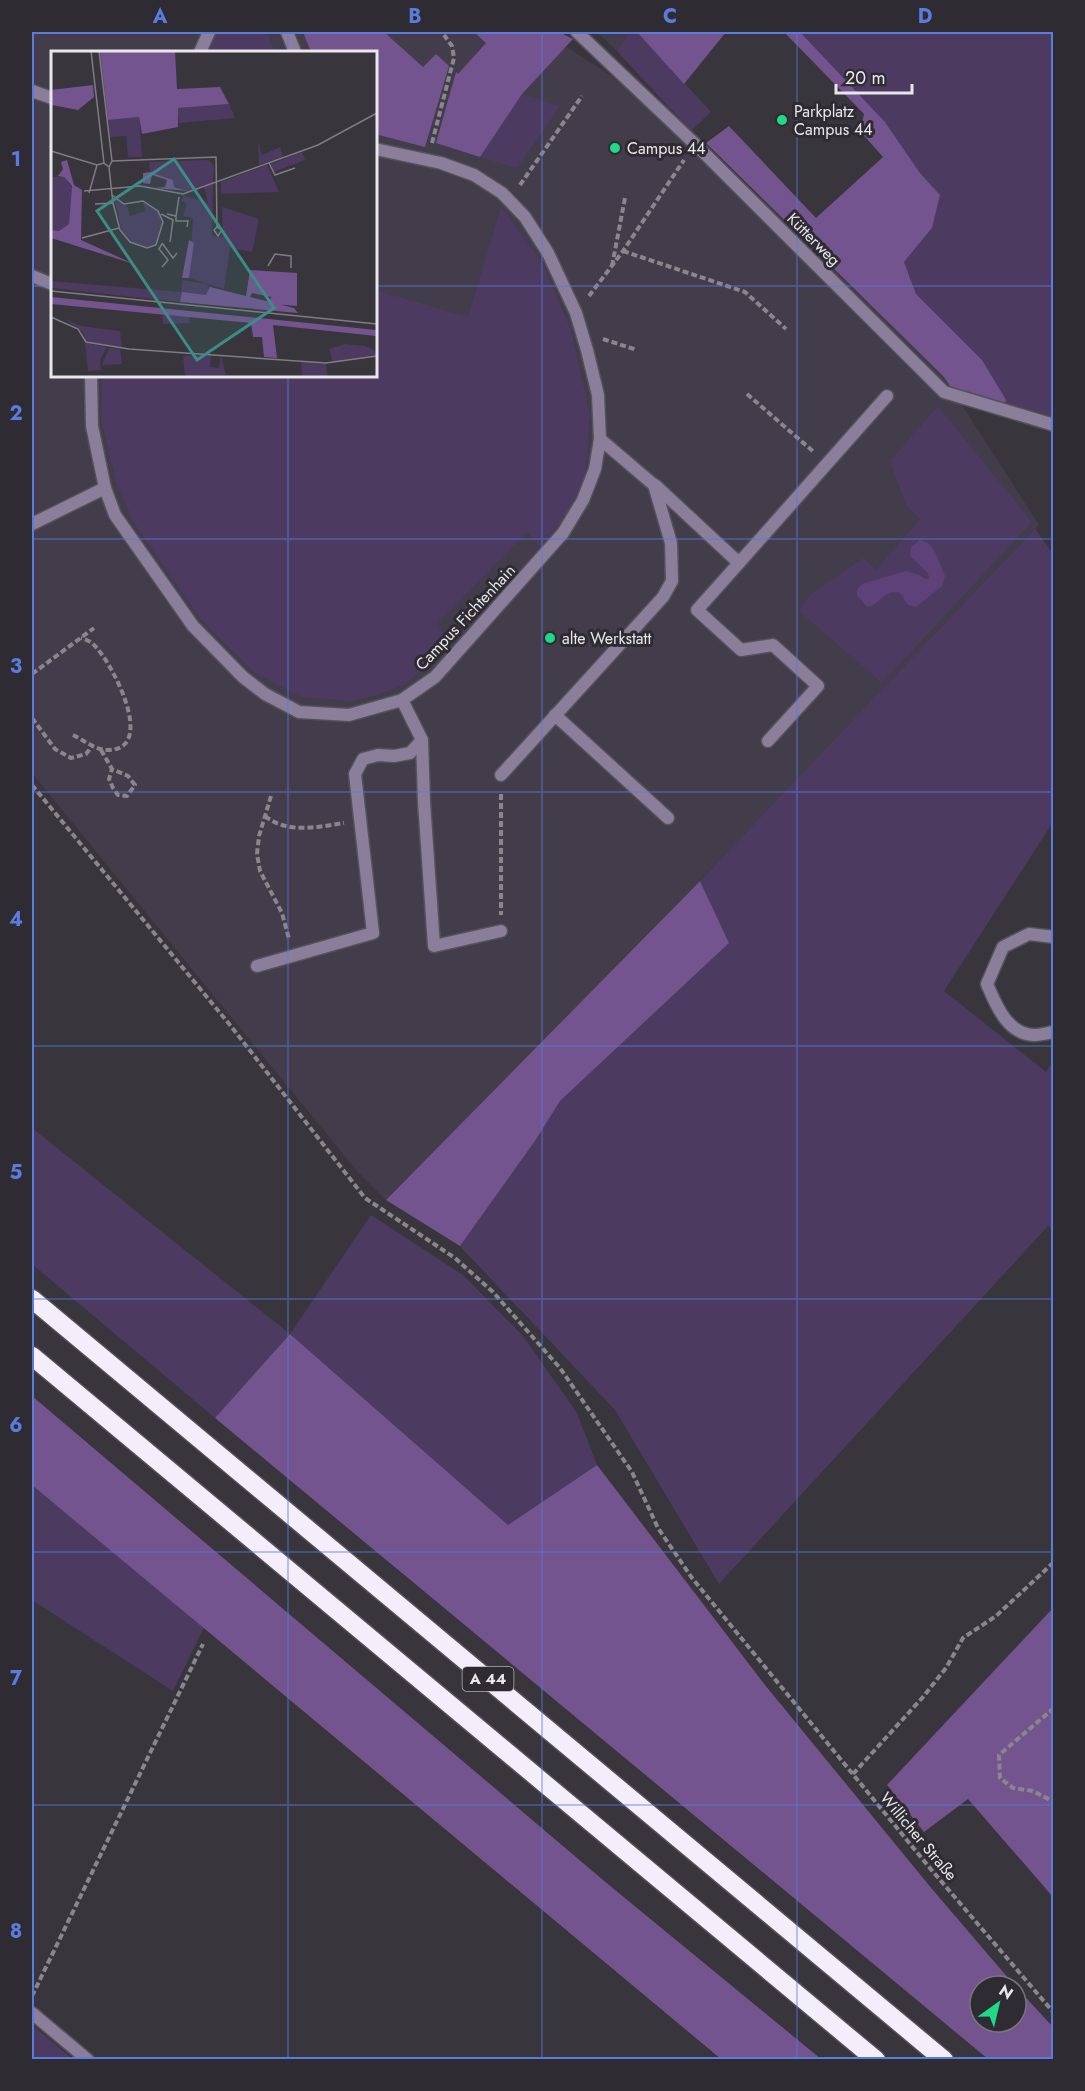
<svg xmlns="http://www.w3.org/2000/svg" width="1085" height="2091" font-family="Jost,sans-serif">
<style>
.built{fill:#433c4a;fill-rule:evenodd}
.green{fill:#4d3a61}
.forest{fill:#73548f}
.water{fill:#5f417a}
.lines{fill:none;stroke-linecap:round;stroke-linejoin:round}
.lane-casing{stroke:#555159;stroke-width:15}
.street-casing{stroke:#555159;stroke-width:15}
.highway-casing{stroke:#555159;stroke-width:21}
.path{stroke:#8a868d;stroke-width:4;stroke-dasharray:6 3;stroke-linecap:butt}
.lane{stroke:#8b7e9a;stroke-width:12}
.street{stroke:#8b7e9a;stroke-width:12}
.highway{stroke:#f4eefb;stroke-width:18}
.grid{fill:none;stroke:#5a7cde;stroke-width:1.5;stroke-opacity:0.55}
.poi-dot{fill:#20d887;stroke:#2e2b33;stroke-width:2}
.labels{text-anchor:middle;stroke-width:6;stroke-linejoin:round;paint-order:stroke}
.shield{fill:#2e2b33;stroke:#b2afb4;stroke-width:1.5}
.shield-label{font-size:15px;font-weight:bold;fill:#eae7ec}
.poi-label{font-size:16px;fill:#eae7ec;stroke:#2e2b33;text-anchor:start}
.street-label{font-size:16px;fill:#eae7ec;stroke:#2e2b33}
.inset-road{fill:none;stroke:#807c83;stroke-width:1.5}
.view{fill:#3b8d87;fill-opacity:0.15;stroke:#3b8d87;stroke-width:3}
.inset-edge{fill:none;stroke:#eae7ec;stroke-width:3}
.neatline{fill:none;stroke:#5a7cde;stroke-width:2}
.grid-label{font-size:20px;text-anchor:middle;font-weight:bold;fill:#5a7cde}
</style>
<rect width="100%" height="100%" fill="#39353d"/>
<g class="built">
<path d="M 32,32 L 543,32 L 682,121 L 944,377 L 1039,525 L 783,796 L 386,1200 L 356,1170 L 32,773 L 32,735 L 33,733 L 32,731 ZM 52,52 L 375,52 L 375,375 L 52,375 Z"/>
<polygon points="597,32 630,32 617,51"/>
</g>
<g class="green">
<polygon points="216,32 267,32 275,52 207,52"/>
<polygon points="630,32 637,32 711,112 691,131 617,51"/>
<polygon points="800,32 1053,32 1053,418 1004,405 982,360 916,294 904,262 932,228 940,195 920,173 885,122"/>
<polygon points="522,94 560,106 517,168 480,157"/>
<polygon points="501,207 542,263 571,330 590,415 585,477 567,515 540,547 527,532 437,624 451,643 405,684 381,694 351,701 301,697 254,672 199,617 134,523 116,482 102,422 102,375 375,375 375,290 468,317"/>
<polygon points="938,406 1032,522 882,683 799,611 809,596 863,558 876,570 920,519 906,505 890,461"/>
<polygon points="1035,529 1053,554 1053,822 944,991 1046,1072 1053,1062 1053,1231 1048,1226 719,1584 615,1410 460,1246 535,1141 560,1101 729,943 700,881"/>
<polygon points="32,1128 290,1334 371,1215 463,1275 523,1336 577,1413 597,1465 508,1525 290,1334 215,1418 32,1264"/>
<polygon points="32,1485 204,1627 173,1691 32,1600"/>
<polygon points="32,2025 73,2059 32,2059"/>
</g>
<g class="forest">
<polygon points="303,32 384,32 423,67 436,54 449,66 425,147 375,134 375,52 311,52"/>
<polygon points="474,32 559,32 573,39 522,94 480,157 436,143 456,72 458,74 486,43"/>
<polygon points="637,32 726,32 684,84"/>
<polygon points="784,32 800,32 885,122 920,173 940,195 932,228 904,262 916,294 982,360 1006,400 1004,405 950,386 944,377 706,143 729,126 816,218 883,157 860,131 864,114"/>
<polygon points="700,881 729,943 560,1101 535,1141 460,1246 386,1200"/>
<polygon points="290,1334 508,1525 597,1465 765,1685 932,1889 1015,1986 980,1986 980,2022 1016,2022 1016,1987 1053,2027 1053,2059 988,2059 215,1418"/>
<polygon points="32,1396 609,1885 821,2059 721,2059 32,1485"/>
<polygon points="1053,1608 1053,1897 968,1799 924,1832 887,1785"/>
</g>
<path class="water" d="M 920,540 L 928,543 L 934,550 L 945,576 L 942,586 L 916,607 L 908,605 L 900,593 C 884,588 881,605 867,607 L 857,595 L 857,590 L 862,584 L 906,571 L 919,575 L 925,579 L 929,578 L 928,573 L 910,556 L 911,547 Z"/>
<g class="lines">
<defs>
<g id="lane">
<polyline points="32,91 52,98"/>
<polyline points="32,276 52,284"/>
<polyline points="655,485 739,563 887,396"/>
<polyline points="32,524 105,488"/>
<polyline points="739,563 697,610 741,650 773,645 818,686 768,741"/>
<polyline points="402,700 422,740 424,802 434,946 501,931"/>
<polyline points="555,715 668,818"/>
<polyline points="501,775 663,597 672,581 671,543 654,485 600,439"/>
<polyline points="257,966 373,933 355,774 363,759 378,755 394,756 410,753 422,740"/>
</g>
<g id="street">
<polyline points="287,32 295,52"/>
<polyline points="577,32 695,144 944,392 1054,425"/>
<polyline points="200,52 209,32"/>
<polyline points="91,375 92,426 105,488 115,515 193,626 243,677 265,694 299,712 349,715 402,700 435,677 563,533 583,500 595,469 600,439 598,395 587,350 576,313 548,253 525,217 502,193 474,175 441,163 375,149"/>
<path d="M 1054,937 L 1029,934 L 1003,947 L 987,984 C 996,1005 1007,1034 1034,1035 C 1040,1035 1047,1033 1054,1032"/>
<polyline points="32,2013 88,2060"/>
</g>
<g id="highway">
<polyline points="32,1299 944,2060"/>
<polyline points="32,1356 876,2060"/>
</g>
</defs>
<use href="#lane" class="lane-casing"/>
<use href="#street" class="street-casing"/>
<use href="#highway" class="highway-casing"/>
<g class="path">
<polyline points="432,143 454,58 452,46 444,35"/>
<polyline points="520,185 582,96"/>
<polyline points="623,251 745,292 786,329"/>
<polyline points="612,266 625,198"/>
<polyline points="589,296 623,251 684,160"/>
<polyline points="603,339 637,350"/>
<polyline points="747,394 815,453"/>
<polyline points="32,674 94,628"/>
<polyline points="32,718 55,749 71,758 86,754 92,746"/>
<path d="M 73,735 C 83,740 96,750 107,750 C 159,751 111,660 93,644 C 90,641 85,639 81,638"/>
<polyline points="101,750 112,769 128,776 135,785 127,796 118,795 113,788 109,779 112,769"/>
<polyline points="32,785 230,1025 365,1198 455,1258 493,1292 560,1368 632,1472 658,1528 692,1578 929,1867 1054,2013"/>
<polyline points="501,794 501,915"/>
<polyline points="271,796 259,836 257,854 260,871 282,913 289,939"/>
<path d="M 265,816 C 287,834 318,827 344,823"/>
<polyline points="1054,1708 999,1755 1000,1778 1013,1788 1033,1791 1054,1802"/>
<polyline points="853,1774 923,1697 946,1668 963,1638 996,1616 1054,1562"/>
<polyline points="32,1996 203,1644"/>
</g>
<use href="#lane" class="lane"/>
<use href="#street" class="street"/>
<use href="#highway" class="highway"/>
</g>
<path class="grid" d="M 288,32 L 288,52M 542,32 L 542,2060M 797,32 L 797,2060M 32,286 L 52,286M 375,286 L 1054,286M 288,375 L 288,2060M 32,539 L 1054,539M 32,792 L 1054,792M 32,1046 L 1054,1046M 32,1299 L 1054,1299M 32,1552 L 1054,1552M 32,1805 L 1054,1805"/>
<g class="poi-dot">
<circle cx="782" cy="120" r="6"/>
<circle cx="615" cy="148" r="6"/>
<circle cx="550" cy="638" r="6"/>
</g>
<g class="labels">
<rect class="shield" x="462.5" y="1667" width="51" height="24" rx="4.5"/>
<g class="shield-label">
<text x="488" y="1684">A 44</text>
</g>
<g class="poi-label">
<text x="794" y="117">Parkplatz<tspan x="794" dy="18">Campus 44</tspan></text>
<text x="627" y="154">Campus 44</text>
<text x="562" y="644">alte Werkstatt</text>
</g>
<g class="street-label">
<text transform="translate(814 239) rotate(45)" y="6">Kütterweg</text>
<text transform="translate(465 617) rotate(-47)" y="6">Campus Fichtenhain</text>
<text transform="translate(919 1836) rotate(50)" y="6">Willicher Straße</text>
</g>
</g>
<g transform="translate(51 51)">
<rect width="326" height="326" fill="#39353d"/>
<path d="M 178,53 L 184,67 L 128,72 L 126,57 ZM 88,66 L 91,106 L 77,106 L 75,85 L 59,86 L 57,69 ZM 207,91 L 211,104 L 229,96 L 232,106 L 208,114 ZM 251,101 L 254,109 L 222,121 L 220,113 ZM 158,109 L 163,115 L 162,132 L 137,141 L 123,135 L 122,129 L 99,122 L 98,111 ZM 216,114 L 228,141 L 170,143 L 170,131 ZM 0,126 L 13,126 L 21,136 L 18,173 L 8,180 L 0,179 ZM 162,133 L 161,185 L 172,186 L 171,156 L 208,168 L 201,201 L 179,197 L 173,238 L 138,227 L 142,167 L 132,165 L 136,153 L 131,150 L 132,144 L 157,152 L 153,136 ZM 63,147 L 76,155 L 79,165 L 94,160 L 92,151 L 108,161 L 111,173 L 105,193 L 96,196 L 81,191 L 71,181 ZM 131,229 L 155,233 L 159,236 L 155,244 L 129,251 L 0,237 L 0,230 L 130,241 ZM 111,263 L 138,266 L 139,272 L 112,273 ZM 14,268 L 30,275 L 69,280 L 71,297 L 35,290 L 32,281 ZM 34,292 L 56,296 L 49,309 L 50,319 L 37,320 ZM 294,293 L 314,295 L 325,300 L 325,305 L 282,311 L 278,298 ZM 58,297 L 69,298 L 71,313 L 51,314 ZM 160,304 L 159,316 L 168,317 L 170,305 L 175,324 L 134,325 L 132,305 ZM 250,311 L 275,313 L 276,325 L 251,325 Z" fill="#4d3a61"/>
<path d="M 49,0 L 124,0 L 126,38 L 169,36 L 178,53 L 127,57 L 127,76 L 91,83 L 88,66 L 57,69 ZM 42,34 L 43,46 L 27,59 L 1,54 L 0,58 L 0,39 ZM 16,109 L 23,134 L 31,139 L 30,189 L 83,213 L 0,187 L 0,179 L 8,180 L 18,173 L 21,135 L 13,126 L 7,125 L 12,118 L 10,111 ZM 99,121 L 122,129 L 123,136 L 137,140 L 103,137 L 114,136 L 116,129 L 101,124 L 99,133 L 92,132 L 92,122 ZM 138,189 L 143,192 L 138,227 L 131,227 ZM 199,219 L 246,222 L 246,255 L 222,253 L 218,252 L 220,246 L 201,242 L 199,246 L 195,245 ZM 159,236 L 243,257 L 247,262 L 129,251 L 131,241 L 155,244 ZM 0,246 L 325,279 L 325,285 L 222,274 L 226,307 L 213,306 L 211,286 L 202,286 L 200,272 L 0,253 Z" fill="#73548f"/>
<path class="inset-road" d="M 40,0 L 53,112 L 58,116 L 61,144 L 62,152 L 69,179 L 79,191 L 96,197 L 105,194 L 112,171 L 107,160 L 92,150 L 73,153 L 61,144M 48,0 L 61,110 L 58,116M 0,100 L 46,114 L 53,112M 61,110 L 165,106 L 166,176 L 163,179 L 167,185 L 171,179 L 166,176M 218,112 L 224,124 L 244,117M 33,140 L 89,135 L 132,143 L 267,94 L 326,62M 38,142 L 46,114M 44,153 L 62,152M 110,163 L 122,169 L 119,191M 116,163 L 125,165 L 128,146M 125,165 L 125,170 L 137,170 L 136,176M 31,187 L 68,177M 111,192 L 122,207 L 126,202M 217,215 L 224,203 L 240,205 L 240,217M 111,216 L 117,209 L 108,198 L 111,193M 0,240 L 326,273M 0,266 L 27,278 L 35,291 L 78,298 L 275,312 L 326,305"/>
<path class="view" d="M 123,108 L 223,257 L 146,309 L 46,160 Z"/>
<rect width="326" height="326" class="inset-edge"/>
</g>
<rect width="1085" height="2091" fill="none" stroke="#2e2b33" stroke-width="66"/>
<g transform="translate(998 2004) rotate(34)"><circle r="28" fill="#2e2b33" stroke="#79767d" stroke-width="1.5"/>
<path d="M0-4.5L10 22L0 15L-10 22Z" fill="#20d887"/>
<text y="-9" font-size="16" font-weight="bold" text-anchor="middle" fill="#eae7ec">N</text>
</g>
<path d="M836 84v9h76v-9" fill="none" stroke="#eae7ec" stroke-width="3"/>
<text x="845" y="84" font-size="18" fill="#eae7ec" stroke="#2e2b33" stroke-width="4.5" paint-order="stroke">20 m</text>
<rect x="33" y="33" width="1019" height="2025" class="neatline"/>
<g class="grid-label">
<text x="160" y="23">A</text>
<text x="415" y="23">B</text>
<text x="670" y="23">C</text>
<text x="925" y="23">D</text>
<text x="16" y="166">1</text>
<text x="16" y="420">2</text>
<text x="16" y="673">3</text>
<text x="16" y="926">4</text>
<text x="16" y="1179">5</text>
<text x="16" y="1432">6</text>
<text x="16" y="1685">7</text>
<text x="16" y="1938">8</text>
</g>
</svg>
